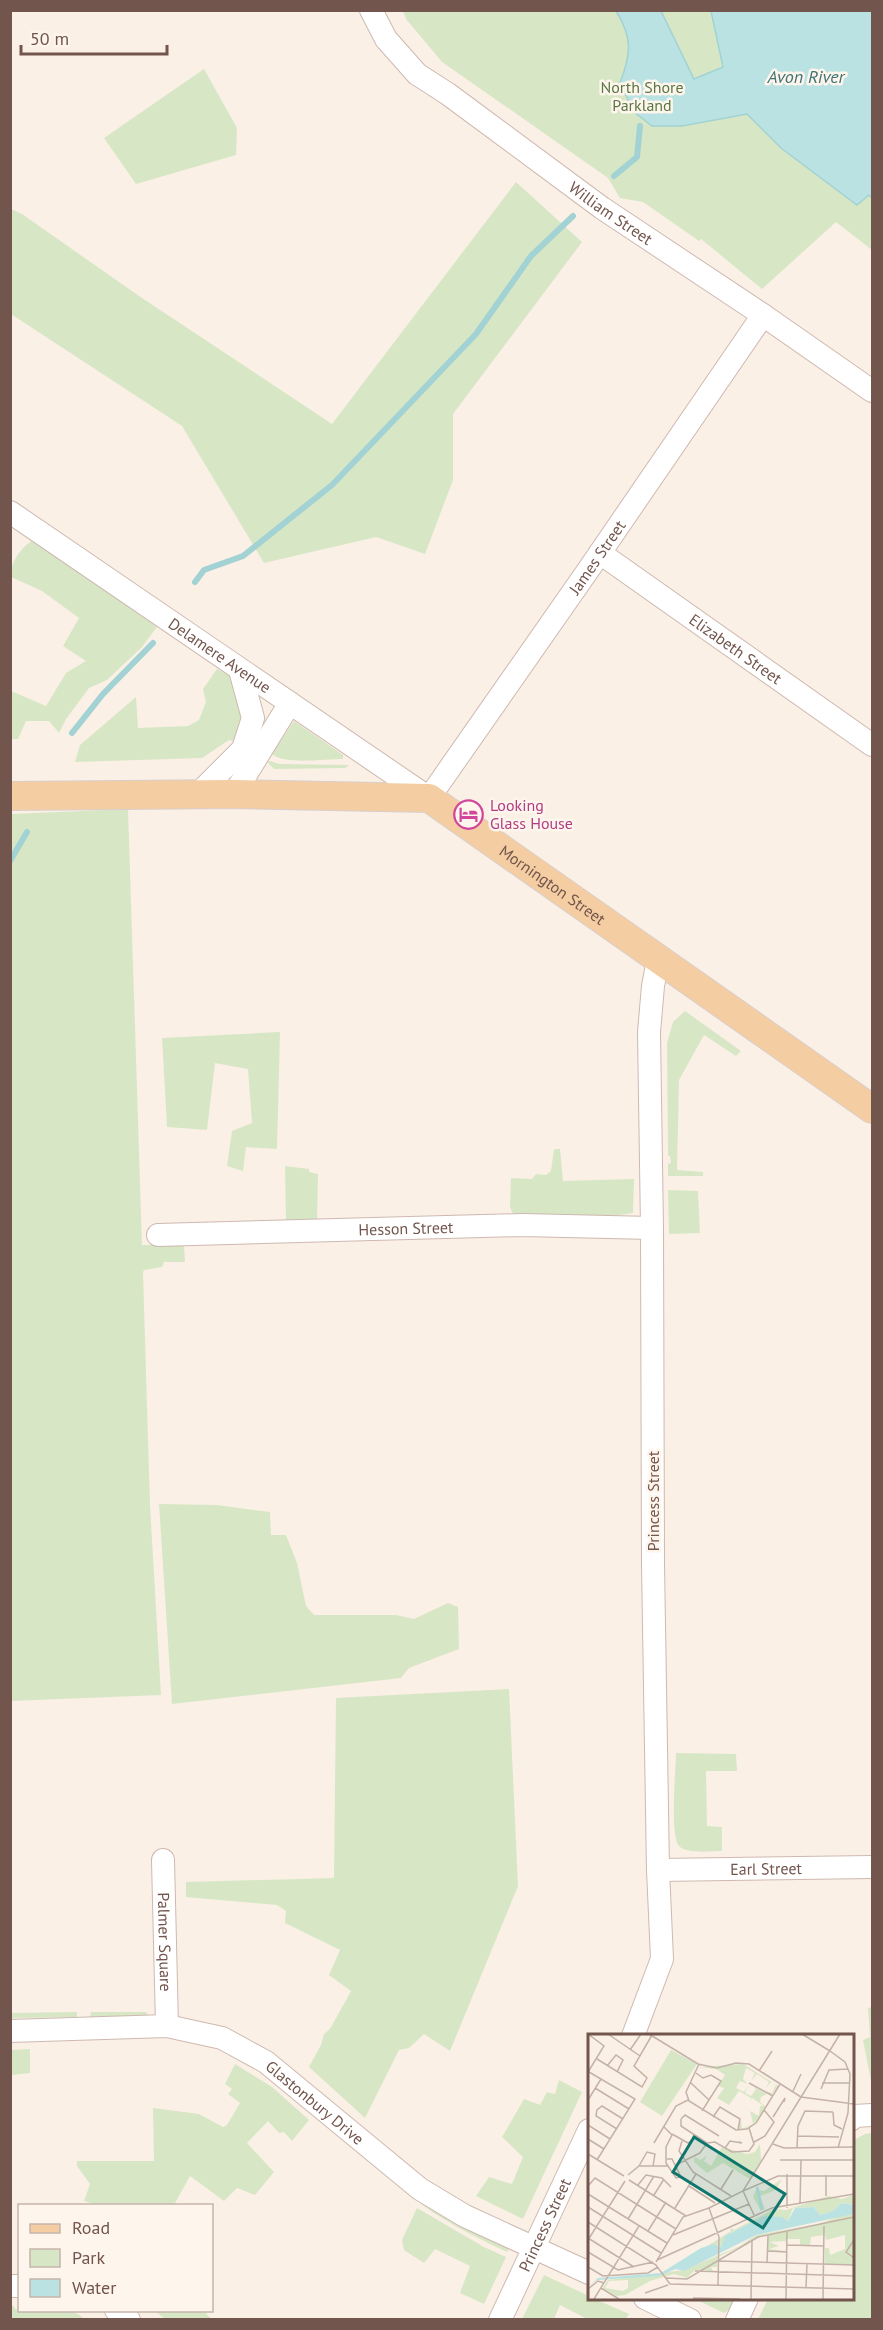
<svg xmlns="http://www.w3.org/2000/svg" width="883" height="2330" font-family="'PT Sans',sans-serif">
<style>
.green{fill:#d7e7c5}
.water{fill:#bbe2e3;stroke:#a2d2d4;stroke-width:1.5}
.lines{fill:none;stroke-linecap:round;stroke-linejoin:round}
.stream{stroke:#a2d2d4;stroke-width:6}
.minor-casing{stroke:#ceb9b0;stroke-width:24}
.major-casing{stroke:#d8cfcd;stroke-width:30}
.minor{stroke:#fff;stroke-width:22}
.major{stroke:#f5cda2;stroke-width:28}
.labels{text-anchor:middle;stroke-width:5;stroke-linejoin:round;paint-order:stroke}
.park-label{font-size:16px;fill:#5a7845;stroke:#fef5ec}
.street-label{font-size:16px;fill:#72554c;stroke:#fef5ec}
.hotel-label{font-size:16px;fill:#b23c85;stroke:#fef5ec;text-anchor:start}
.water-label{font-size:18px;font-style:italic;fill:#417476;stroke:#fef5ec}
.inset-river{fill:none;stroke:#bbe2e3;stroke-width:3}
.inset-road{fill:none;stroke:#c4b2a8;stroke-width:1.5}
.view{fill:#0f766e;fill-opacity:0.15;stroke:#0f766e;stroke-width:3}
.inset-edge{fill:none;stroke:#72554c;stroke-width:3}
</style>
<rect width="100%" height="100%" fill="#fbf0e6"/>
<g class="green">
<polygon points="403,11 711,11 724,69 857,204 869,195 872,198 872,250 836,222 762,289 701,239 699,241 643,202 620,198 608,178 442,62 406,19"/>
<polygon points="204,69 237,128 236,155 136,184 104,138"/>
<polygon points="516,182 582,242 453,414 453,480 425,554 376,537 264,563 182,426 11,314 11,209 22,214 139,296 332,424"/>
<path d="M 33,540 L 157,627 L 142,647 L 107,680 L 89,688 L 66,719 L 59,733 L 49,721 L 26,721 L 18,739 L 11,739 L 11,691 L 46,706 L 66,673 L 86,661 L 63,646 L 79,618 L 42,591 L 11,577 C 10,562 21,548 33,540 Z"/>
<polygon points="217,669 229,675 244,705 236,742 229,740 202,758 75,762 80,745 136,697 138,728 188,726 199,720 206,702 203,689"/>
<path d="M 294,721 L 343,755 L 343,759 C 326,759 284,765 272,754 Z"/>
<polygon points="270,761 280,764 349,765 345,768 274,769 267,762"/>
<polygon points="128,809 142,1245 184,1245 185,1262 164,1262 162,1267 144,1270 143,1273 150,1505 161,1695 11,1701 11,814"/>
<polygon points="685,1011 741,1051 736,1056 704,1035 679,1080 677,1170 703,1172 703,1176 668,1176 668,1164 671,1163 670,1156 668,1156 667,1043 673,1022"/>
<polygon points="280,1032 277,1149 246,1147 243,1171 227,1166 232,1131 252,1123 248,1069 215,1063 207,1130 167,1127 162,1038"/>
<polygon points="554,1149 560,1149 563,1181 634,1179 633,1213 604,1217 517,1215 513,1214 510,1207 511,1178 532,1179 536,1174 546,1175 551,1171"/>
<polygon points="285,1166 309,1169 309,1172 318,1174 317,1221 286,1220"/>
<polygon points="668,1190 698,1191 700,1233 669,1234"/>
<polygon points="159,1504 217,1505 270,1512 271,1535 286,1535 297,1563 306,1606 314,1615 396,1615 414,1619 448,1603 458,1607 459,1649 409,1668 401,1678 172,1704"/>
<polygon points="509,1689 518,1886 450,2051 424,2034 409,2048 399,2050 365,2118 309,2067 321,2045 324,2034 330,2029 351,1991 329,1975 340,1950 285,1923 286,1911 277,1905 186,1897 186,1882 334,1878 336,1698"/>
<path d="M 676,1753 L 736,1754 L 737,1771 L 706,1771 L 707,1826 L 722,1827 L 722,1851 C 711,1851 689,1854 680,1847 C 669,1838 676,1769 676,1753 Z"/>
<polygon points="872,2007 872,2086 863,2040 870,2037 868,2008"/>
<polygon points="77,2012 77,2017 12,2018 12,2013"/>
<polygon points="91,2012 146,2012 148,2015 90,2018"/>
<polygon points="30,2049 30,2073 11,2075 11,2050"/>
<polygon points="235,2064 272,2087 309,2120 292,2141 284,2132 279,2133 268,2121 247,2143 274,2172 255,2195 237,2188 224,2201 190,2176 174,2205 97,2205 84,2201 90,2184 77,2166 77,2161 154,2161 153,2108 199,2114 223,2127 227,2125 240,2103 228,2094 232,2089 225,2084"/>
<polygon points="559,2080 582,2092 523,2219 476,2196 489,2177 512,2184 523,2157 502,2137 524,2099 540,2105 547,2092 555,2094"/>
<polygon points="872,2133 872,2319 758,2319 768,2299 852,2298 852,2141 865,2134"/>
<path d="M 425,2200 L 503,2244 L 509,2250 L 507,2252 C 477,2238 447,2223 421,2204 Z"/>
<polygon points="417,2208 484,2247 506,2257 484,2304 460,2293 470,2266 435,2249 424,2263 404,2250 402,2240"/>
<polygon points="544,2275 589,2296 589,2298 595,2299 629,2314 626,2319 587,2319 560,2305 554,2319 522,2319"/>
<polygon points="695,2299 735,2299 730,2309 724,2313"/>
<path d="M 10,2306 L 14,2306 L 15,2309 L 20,2310 C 38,2310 69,2304 83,2318 L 82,2320 L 11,2319 Z"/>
<polygon points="155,2311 204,2311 211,2319 165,2319"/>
</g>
<path class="water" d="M 616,11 L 661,11 L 694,79 L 723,67 L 711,11 L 872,11 L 872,198 L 869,195 L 857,205 L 781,148 L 747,114 L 682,126 L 652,126 L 634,112 L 620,83 C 631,54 633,38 616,11 Z"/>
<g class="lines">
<g class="stream">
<polyline points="614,176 637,157 640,126"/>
<polyline points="195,582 204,570 243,556 332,485 476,334 531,256 573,216"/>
<polyline points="72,733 103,694 153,643"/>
<polyline points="10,861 27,832"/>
</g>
<defs>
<g id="minor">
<path id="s1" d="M 371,10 L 386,39 L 417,74 L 448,94 L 602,208 L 763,315 L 872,391"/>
<path id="s2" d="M 10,512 L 429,798 L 591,566 L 763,315"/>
<path id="s3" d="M 600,553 L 872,745"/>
<polyline points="234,794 290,703"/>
<polyline points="197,795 243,749 253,718 240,670"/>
<path id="s4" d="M 158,1235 L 522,1225 L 652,1228"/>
<path id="s5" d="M 163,1860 L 167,2026"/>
<path id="s6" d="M 658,1870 L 872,1867"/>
<path id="s7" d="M 10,2031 L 167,2026 L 222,2038 L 266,2062 L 420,2189 L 465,2216 L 589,2273"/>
<polyline points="633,2036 662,1959 658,1870 653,1564 652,1228 649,1032 653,986 658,960"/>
<polyline points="852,2119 854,2116 872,2115"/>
<polyline points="10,2286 20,2286"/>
<polyline points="645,2298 690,2320"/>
<polyline points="116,2310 129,2320"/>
<path id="s8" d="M 500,2320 L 589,2130"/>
<polyline points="737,2320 747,2298"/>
</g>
<g id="major">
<path id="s9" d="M 10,796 L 234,794 L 429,798 L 872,1109"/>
</g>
</defs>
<use href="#minor" class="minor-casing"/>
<use href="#major" class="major-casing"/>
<use href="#minor" class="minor"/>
<use href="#major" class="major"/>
</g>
<defs>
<symbol id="hotel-ring" viewBox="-11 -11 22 22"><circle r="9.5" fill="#fef5ec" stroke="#d1479c" stroke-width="1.5"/><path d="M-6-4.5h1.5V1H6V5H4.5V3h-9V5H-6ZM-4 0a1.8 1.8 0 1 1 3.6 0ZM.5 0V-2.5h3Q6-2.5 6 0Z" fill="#d1479c"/></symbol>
</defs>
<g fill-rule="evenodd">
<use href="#hotel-ring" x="452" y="798" width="33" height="33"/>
</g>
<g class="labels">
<g class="park-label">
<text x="642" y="93">North Shore<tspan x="642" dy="18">Parkland</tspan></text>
</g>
<g class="street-label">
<text dy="6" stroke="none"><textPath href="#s1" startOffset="318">William Street</textPath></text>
<text dy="6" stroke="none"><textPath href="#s2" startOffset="801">James Street</textPath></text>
<text dy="6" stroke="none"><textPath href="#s3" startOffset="166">Elizabeth Street</textPath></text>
<text dy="6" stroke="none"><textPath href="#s2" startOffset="254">Delamere Avenue</textPath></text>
<text dy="6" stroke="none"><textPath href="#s9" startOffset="570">Mornington Street</textPath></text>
<text dy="6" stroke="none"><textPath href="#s4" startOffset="248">Hesson Street</textPath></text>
<text transform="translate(653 1501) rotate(-90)" y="6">Princess Street</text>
<text dy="6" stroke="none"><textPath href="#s6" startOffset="108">Earl Street</textPath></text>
<text dy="6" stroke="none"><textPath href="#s5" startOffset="82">Palmer Square</textPath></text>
<text dy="6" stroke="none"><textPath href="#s7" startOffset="327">Glastonbury Drive</textPath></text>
<text dy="6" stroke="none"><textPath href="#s8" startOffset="105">Princess Street</textPath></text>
</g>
<g class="hotel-label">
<text x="490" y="811">Looking<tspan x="490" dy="18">Glass House</tspan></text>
</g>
<g class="water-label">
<text x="806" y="83">Avon River</text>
</g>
</g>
<g transform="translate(588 2034)">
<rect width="266" height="266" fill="#fbf0e6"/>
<path d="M 83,16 L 109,30 L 74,82 L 52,68 ZM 155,30 L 190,52 L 183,61 L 178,57 L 184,59 L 188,51 L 183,48 L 178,54 L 181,48 L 169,40 L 163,47 L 167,39 L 158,34 L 155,45 L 160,50 L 152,47 L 148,54 L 156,58 L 160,51 L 157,59 L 163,62 L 168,55 L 164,52 L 179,60 L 173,63 L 172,68 L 177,72 L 177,74 L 168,87 L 164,91 L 161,93 L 156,95 L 151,95 L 151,93 L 153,85 L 154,95 L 165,90 L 162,77 L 171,82 L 172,72 L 176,72 L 164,64 L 162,68 L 163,64 L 151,57 L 141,71 L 129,64 L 136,54 L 130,52 L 137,41 L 128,35 L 111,33 ZM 172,110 L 173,126 L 162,145 L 135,129 L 119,139 L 106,128 L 106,123 L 113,126 L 119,121 L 116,127 L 123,132 L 134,113 L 159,120 L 167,118 ZM 194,145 L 188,156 L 172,162 L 177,175 L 173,177 L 165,163 L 168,156 L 176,157 ZM 265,161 L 265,171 L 254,169 L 245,177 L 232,181 L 226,173 L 205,174 L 200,187 L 195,183 L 187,188 L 176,186 L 144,198 L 133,213 L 121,211 L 143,197 L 142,193 L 146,196 L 186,175 L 198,176 L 240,162 L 254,165 ZM 261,179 L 265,180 L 265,231 L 237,230 L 237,214 L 241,214 L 242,221 L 257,215 L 257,201 L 238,206 L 237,201 L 223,203 L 222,211 L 212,211 L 212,205 L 199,205 L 198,211 L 197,207 L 182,208 L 191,212 L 181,215 L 198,217 L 180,217 L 180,201 L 177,201 L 130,223 L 129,233 L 123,233 L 125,237 L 107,236 L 99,244 L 86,240 L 62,247 L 37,261 L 29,262 L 15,254 L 20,246 L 96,236 L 152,212 L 168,201 L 230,190 ZM 40,246 L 40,254 L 35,257 L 17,254 L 21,247 Z" fill="#d7e7c5" fill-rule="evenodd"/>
<path d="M 254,169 L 265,171 L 265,180 L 168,201 L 96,237 L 88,235 L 71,242 L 9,246 L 0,253 L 10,244 L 73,239 L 113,214 L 125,210 L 133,213 L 137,202 L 177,182 L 195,183 L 200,187 L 207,174 L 226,173 L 232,181 L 245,177 Z" fill="#bbe2e3"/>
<path class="inset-river" d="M 169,153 L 174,176"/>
<path class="inset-road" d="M 0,0 L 16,12 L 0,38M 20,0 L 52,22M 61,0 L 110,30 L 129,34 L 148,29 L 161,30 L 213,63M 214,0 L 242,17M 42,16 L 53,0M 242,17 L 257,28 L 262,40 L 260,79 L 250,114M 9,25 L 54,53 L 59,44 L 46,32 L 64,1M 111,30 L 98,58 L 101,67 L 148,96 L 159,95 L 168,89 L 192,50M 19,32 L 28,21 L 35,26 L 29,38M 171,37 L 184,17M 1,38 L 47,65 L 9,126M 108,39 L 115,44 L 123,41 L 133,47 L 114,77M 103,49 L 121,66M 234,49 L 262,49M 164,51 L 161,49 L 185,62M 7,54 L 41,75M 233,55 L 241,36 L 260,35M 205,57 L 213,40M 213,63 L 266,70M 0,66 L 13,45M 245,78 L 246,91 L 254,95M 125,83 L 132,73 L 152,85 L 150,96M 185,83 L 197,64 L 196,68M 93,85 L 97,81 L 131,102M 93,85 L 93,92 L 119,109M 0,91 L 22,105M 75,92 L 84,101 L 78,113 L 78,129 L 88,144 L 93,143 L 84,125 L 79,125M 29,95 L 8,82 L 9,76 L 14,72 L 35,85M 84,100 L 100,109 L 109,102M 209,102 L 251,103M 0,105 L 16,115M 94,107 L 91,117 L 105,138 L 143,162M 166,108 L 177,102 L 186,88 L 176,76M 66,109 L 88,72 L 100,66M 119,109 L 127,108 L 144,118 L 161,117 L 166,110 L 161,94M 185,110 L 196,114 L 266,113M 137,114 L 142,107 L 154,109 L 151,108M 209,114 L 210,92 L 217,77 L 245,78M 0,120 L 36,142M 192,126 L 266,126M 88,131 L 112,119 L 119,109M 51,132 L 59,118 L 67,120 L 65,132M 40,141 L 51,132 L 80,132M 41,146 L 98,182M 50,151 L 58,141 L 74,144 L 83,153M 0,152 L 7,144 L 88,195M 101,152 L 127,169M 133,155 L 145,136M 0,160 L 79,209M 66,161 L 76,145M 238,162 L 238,141M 212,170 L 213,126M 0,173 L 73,219M 87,174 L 108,140M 199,174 L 199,140M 166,181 L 155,157 L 190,142 L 266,142M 40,185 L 66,142M 0,188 L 68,231 L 82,250 L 266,255M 60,197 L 78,168M 85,201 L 161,170M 0,204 L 46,233M 0,206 L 37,147M 266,206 L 258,218 L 266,224M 199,211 L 236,212M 180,217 L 199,218M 0,218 L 30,236 L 65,228M 69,226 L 184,174 L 266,160M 129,227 L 266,231M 68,228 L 95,183 L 121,174M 179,229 L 180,202M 0,233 L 15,242 L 60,239 L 70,233M 107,237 L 266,242M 78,244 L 99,245 L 170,203 L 266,183M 130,251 L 131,203 L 121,174 L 155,157 L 252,0M 13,254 L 31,265M 218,254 L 219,230M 0,255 L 10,247 L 16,249M 57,259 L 80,251M 105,264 L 152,265M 6,265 L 51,192M 163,265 L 164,207M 198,265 L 199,197M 235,265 L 236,192"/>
<path class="view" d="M 106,103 L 197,160 L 175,194 L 85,138 Z"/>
<rect width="266" height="266" class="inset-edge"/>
</g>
<rect width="883" height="2330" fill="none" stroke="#72554c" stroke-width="24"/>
<rect x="18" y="2204" width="195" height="108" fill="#fef5ec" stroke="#c6b5ac" stroke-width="1.5"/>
<rect x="30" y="2224" width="30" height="9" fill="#f5cda2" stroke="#c6b5ac" stroke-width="1.5"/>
<text x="72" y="2234" font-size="18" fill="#72554c">Road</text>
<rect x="30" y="2249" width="30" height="18" fill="#d7e7c5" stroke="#c6b5ac" stroke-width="1.5"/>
<text x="72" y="2264" font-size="18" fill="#72554c">Park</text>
<rect x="30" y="2279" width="30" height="18" fill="#bbe2e3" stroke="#c6b5ac" stroke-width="1.5"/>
<text x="72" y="2294" font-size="18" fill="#72554c">Water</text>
<path d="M21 45v9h146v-9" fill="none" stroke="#72554c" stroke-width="3"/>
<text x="30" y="45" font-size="18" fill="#72554c" stroke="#fef5ec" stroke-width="4.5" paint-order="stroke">50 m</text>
</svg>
